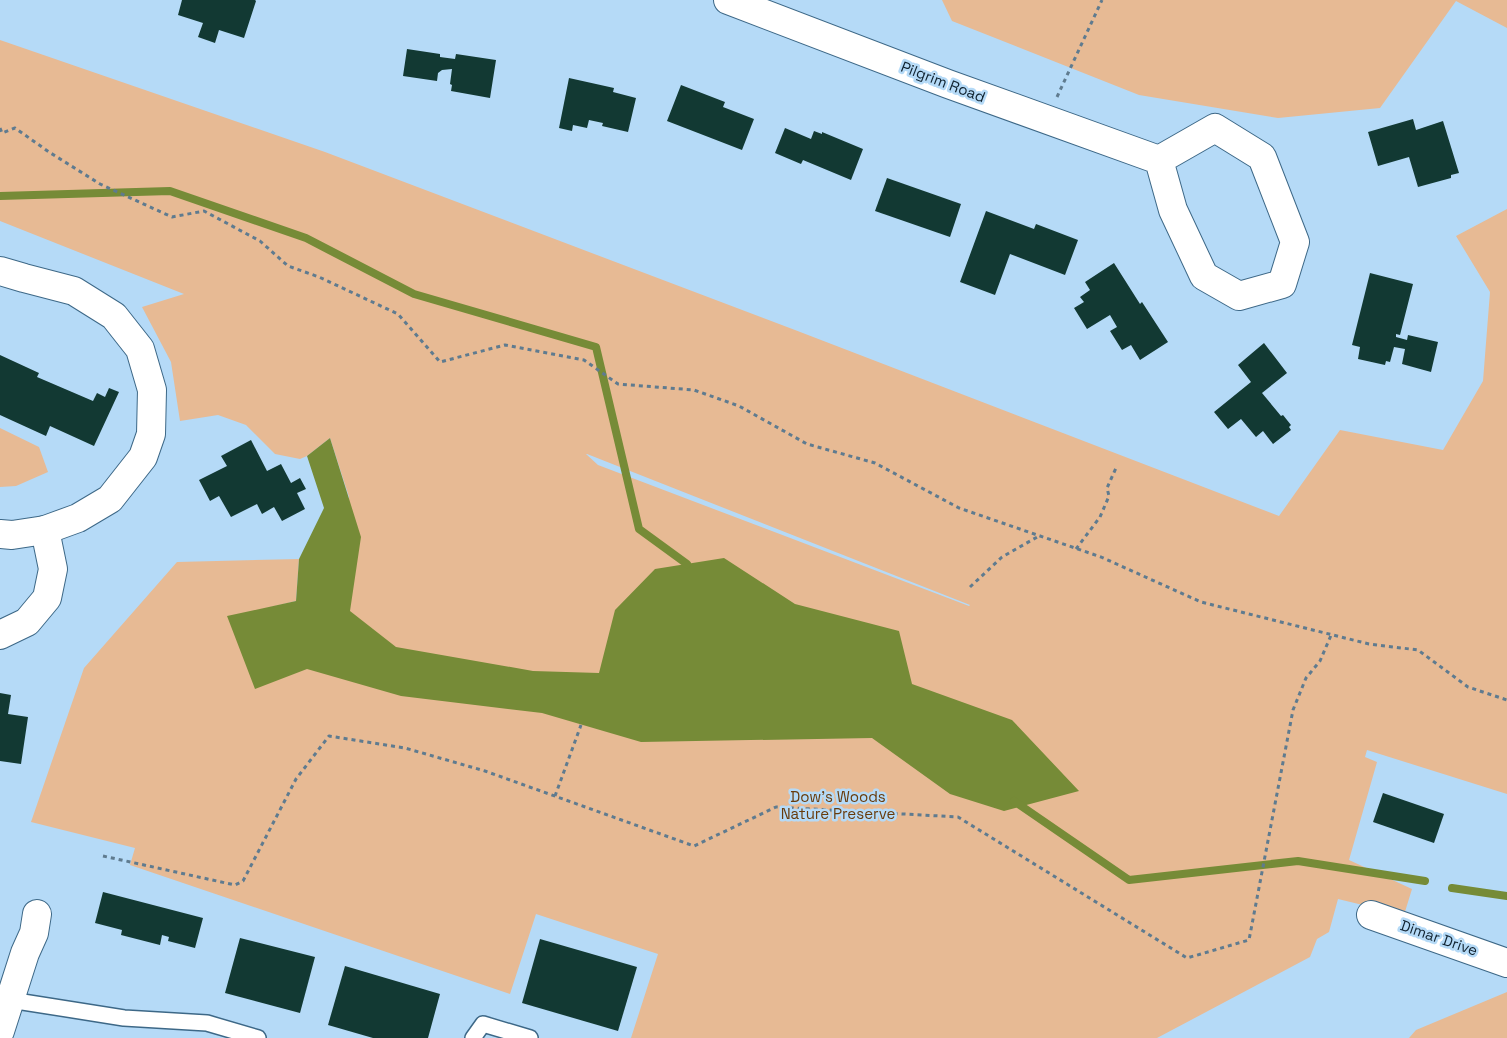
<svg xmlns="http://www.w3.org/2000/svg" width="1507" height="1038" font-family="'Space Grotesk',sans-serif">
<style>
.green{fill:#e7ba94;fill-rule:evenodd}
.water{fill:#768b37}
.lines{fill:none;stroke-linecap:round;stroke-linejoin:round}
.stream{stroke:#768b37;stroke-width:8}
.building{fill:#123933}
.lane-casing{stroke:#3d6887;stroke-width:18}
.street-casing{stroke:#3d6887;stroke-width:30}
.path{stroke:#5f7b8f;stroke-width:3;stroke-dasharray:4 4;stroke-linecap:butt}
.lane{stroke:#fff;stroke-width:15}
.street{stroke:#fff;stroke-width:28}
.labels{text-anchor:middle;stroke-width:5;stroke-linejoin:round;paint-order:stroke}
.street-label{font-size:15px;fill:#10222f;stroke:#b5daf7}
.park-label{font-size:15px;fill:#683b0b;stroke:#b5daf7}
</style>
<rect width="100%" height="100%" fill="#b5daf7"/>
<g class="green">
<polygon points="942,0 1507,0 1507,28 1456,1 1380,108 1278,118 1139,95 952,21"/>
<path d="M 0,40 L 325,152 L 795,330 L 1279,516 L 1340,430 L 1443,450 L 1483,381 L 1490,292 L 1456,236 L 1507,209 L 1507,794 L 1367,750 L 1365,757 L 1377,762 L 1349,860 L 1412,889 L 1404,915 L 1338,899 L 1329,932 L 1317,939 L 1310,957 L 1157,1038 L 631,1038 L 658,954 L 536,914 L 510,994 L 130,865 L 135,848 L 31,822 L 84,668 L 177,562 L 299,559 L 296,601 L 267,608 L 309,621 L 349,497 L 330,438 L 307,456 L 300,459 L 275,454 L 246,425 L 218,415 L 180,421 L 171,362 L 142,307 L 184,294 L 0,221 ZM 586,454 L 587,454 L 970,605 L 969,606 L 598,465 Z"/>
<polygon points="0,428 39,447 48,472 16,486 0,487"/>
<polygon points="1507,992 1507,1038 1409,1038 1416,1030"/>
</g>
<polygon class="water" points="330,438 361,537 350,611 396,647 533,671 599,673 615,610 655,569 724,558 795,604 899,631 912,684 1012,720 1079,791 1004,811 950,794 872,738 641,742 542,713 401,696 307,669 255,689 227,616 296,601 299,559 324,508 307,456"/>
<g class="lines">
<g class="stream">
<polyline points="0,196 170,191 306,238 414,294 596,347 639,529 687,564"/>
<polyline points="1014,801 1129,880 1298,861 1425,881"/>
<polyline points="1452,888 1507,896"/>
</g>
</g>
<g class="building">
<polygon points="182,0 255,0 256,1 244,38 219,30 215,43 198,37 203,23 178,15"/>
<polygon points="407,49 440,54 440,57 455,59 456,54 496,60 490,98 451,91 452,85 450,84 452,69 442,70 438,73 437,81 403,76"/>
<polygon points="569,78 614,88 613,92 636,98 628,132 602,126 603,123 589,120 587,128 573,125 572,131 559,128"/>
<polygon points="681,85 725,102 723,107 754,119 742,150 667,121"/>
<polygon points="1413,119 1416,130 1443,121 1459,173 1451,175 1451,178 1418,187 1409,157 1378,166 1368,132"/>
<polygon points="785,128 811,139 814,131 822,134 822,132 863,149 851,180 803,160 801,164 775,153"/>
<polygon points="887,178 961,204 950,237 875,211"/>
<polygon points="986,211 1034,229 1036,224 1078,240 1065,275 1010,254 995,295 960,282"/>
<polygon points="1114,263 1140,304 1142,302 1168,342 1140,360 1131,345 1122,350 1110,331 1117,327 1110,315 1087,329 1074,308 1084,302 1080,297 1090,290 1085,282"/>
<polygon points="1370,273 1413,284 1400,335 1396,334 1396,337 1407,340 1408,335 1438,342 1431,372 1402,364 1405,349 1394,347 1390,362 1386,361 1385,365 1358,359 1360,347 1352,345"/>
<polygon points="1264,343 1287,373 1262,393 1281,416 1283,415 1291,425 1289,427 1291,430 1273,444 1263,431 1256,437 1241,419 1228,429 1214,412 1251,382 1238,365"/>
<polygon points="0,355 39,373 37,377 93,401 97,393 105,397 109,388 119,392 94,446 50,426 46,436 0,415"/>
<polygon points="251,440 267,471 281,464 291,483 300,478 306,489 297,493 305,509 282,521 274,507 262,514 257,504 231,517 219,496 210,501 199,480 227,466 221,456"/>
<polygon points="0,693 11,695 8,714 28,717 21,764 0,761"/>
<polygon points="1383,793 1444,814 1434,843 1373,822"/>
<polygon points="103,892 203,918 195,948 168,941 169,937 162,935 160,945 121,935 122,930 95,923"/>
<polygon points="240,938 315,957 300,1013 225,993"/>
<polygon points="540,939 637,967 618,1031 522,1003"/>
<polygon points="345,966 440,994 428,1038 373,1038 328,1025"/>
</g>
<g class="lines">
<defs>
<g id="lane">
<polyline points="10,1000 124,1018 207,1023 258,1038"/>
<polyline points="473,1038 483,1024 530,1038"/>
</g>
<g id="street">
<polyline points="728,0 948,84 1159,160 1215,128 1262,157 1295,242 1282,284 1239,296 1204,276 1173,210 1159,160"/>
<polyline points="0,271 24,278 74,291 114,316 140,349 152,390 151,434 143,457 110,499 78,518 45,530 12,535 0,534"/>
<polyline points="0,635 27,622 47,598 53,569 45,530"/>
<polyline points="1371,915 1507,963"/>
<polyline points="0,1031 25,953 34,933 37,914"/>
</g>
</defs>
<use href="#lane" class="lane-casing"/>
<use href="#street" class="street-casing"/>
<g class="path">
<polyline points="1057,97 1102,0"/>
<polyline points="0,128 2,133 15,128 49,152 100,184 172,217 204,211 260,241 288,266 319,277 398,314 440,362 505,345 584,360 618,384 694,390 739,406 807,444 875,463 959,508 1101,557 1201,602 1369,644 1418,650 1468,687 1507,700"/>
<polyline points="1076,549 1100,517 1109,496 1107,488 1116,468"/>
<polyline points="970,587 1002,557 1039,536"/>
<polyline points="555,796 581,725"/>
<polyline points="103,856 235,885 243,881 296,779 329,736 405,748 485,771 694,846 776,807 958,817 1187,958 1249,940 1293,710 1306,678 1320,661 1332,633"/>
</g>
<use href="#lane" class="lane"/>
<use href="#street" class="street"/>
</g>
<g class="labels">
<g class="street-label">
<text transform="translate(943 82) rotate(21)" y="5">Pilgrim Road</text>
<text transform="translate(1439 938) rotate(19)" y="5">Dimar Drive</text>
</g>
<g class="park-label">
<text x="838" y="802">Dow's Woods<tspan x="838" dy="17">Nature Preserve</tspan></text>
</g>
</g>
</svg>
